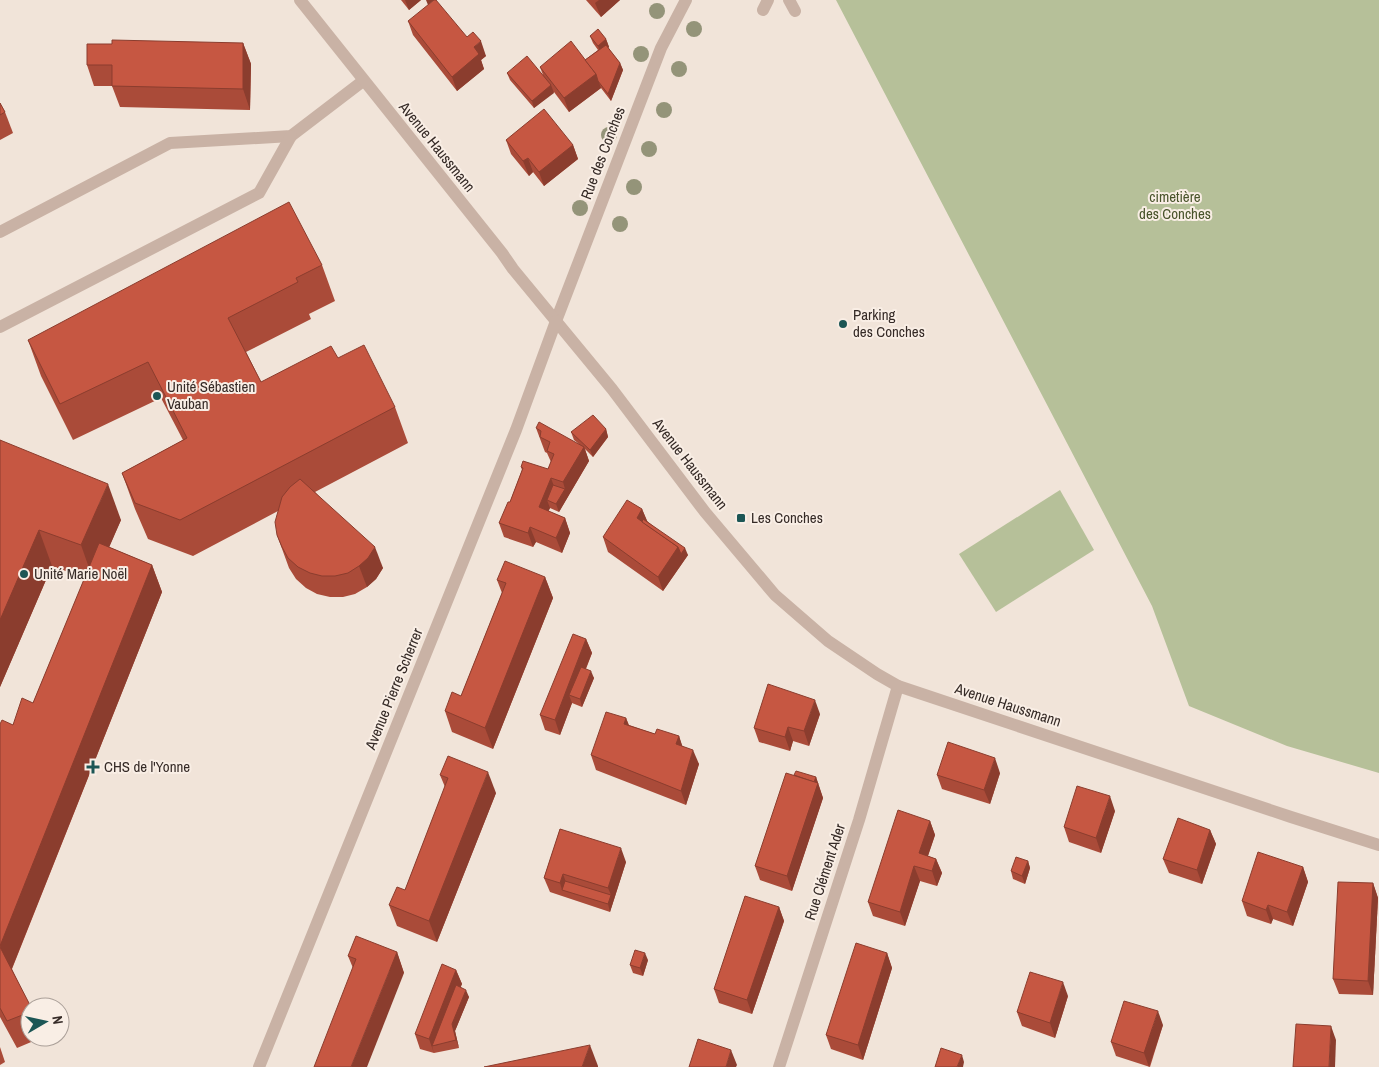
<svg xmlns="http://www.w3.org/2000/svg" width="1379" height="1067" font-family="'Archivo Narrow',sans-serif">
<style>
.green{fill:#b6c099}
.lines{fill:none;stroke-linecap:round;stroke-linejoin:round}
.service{stroke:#c9b2a5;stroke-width:12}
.minor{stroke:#c9b2a5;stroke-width:12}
.tertiary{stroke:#c9b2a5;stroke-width:12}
.tree{fill:#949479}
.wall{fill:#aa4b39}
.shaded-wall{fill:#8b3d2e}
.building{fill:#c65742;stroke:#8b3d2e}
.poi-dot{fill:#1c5655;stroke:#f9eee5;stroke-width:2}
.labels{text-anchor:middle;stroke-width:4;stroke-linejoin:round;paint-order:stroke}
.street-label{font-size:15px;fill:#352a26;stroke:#f9eee5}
.park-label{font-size:15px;fill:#48532a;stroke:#f9eee5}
.poi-label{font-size:15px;fill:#352a26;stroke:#f9eee5;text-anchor:start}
</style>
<rect width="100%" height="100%" fill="#f1e4d9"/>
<g class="green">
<polygon points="836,0 1379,0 1379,773 1287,746 1189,706 1152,606"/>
<polygon points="1060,490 1094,550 996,612 959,554"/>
</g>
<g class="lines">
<g class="service">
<polyline points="789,0 795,11"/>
<polyline points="763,10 768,0"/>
<polyline points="0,232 170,143 291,136 363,81"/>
<polyline points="0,327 259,193 291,136"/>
</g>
<g class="minor">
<polyline points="556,321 661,48 686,0"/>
<polyline points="779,1067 859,820 898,686"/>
</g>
<g class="tertiary">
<polyline points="300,0 502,253 513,269 612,389 705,512 775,595 828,641 877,674 898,686 1291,817 1379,845"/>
<polyline points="259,1067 516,430 556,321"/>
</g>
</g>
<g class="tree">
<circle cx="657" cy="11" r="8"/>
<circle cx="694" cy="29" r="8"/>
<circle cx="641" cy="54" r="8"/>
<circle cx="679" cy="69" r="8"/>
<circle cx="664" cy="110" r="8"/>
<circle cx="609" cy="135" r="8"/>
<circle cx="649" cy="149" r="8"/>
<circle cx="634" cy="187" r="8"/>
<circle cx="580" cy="208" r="8"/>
<circle cx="620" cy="224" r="8"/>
</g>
<g class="wall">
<polygon points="401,0 421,0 409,10"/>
<polygon points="586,0 620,0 601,17"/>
<polygon points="408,21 467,37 486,56 481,60 484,69 457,91 413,35"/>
<polygon points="590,36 606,39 609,47 608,48 620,63 623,70 611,101 601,88 569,112 554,92 534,108 510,80 507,73 543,75 540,67 585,60 598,50 593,43"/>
<polygon points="243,43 251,64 250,110 120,107 112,86 94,86 87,65 112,44"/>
<polygon points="0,103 5,112 13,133 0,140"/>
<polygon points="506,140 573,145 578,159 544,186 533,172 529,176 511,154"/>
<polygon points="322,265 335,301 309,314 311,319 246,352 261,382 338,358 395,407 408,443 315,492 383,568 376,579 367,587 355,594 343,597 330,597 317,594 306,588 296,579 289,568 277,535 278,511 193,556 148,539 135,509 122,473 183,440 161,398 73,440 41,376 28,340"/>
<polygon points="536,428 579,444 574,440 571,432 606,429 608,437 593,457 585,449 589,461 559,512 550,508 548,511 565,518 570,533 562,553 536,542 533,547 504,537 499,523 510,502 522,470 521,467 548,469 551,462 547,453 545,452"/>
<polygon points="0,440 121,520 109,547 152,565 162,592 12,969 30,1007 30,1037 43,1037 17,1048 0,1017 0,724 13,725 33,703 85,578 52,566 0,687"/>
<polygon points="642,509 647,521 688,555 663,591 608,552 603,537"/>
<polygon points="545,577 553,598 493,749 452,732 445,711 461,696 502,593 497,580"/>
<polygon points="586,639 592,653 586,669 594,678 582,707 572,703 560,735 545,730 540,715"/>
<polygon points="820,714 809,746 793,741 790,751 759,742 754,728"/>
<polygon points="626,718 629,725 655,734 679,736 682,746 699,764 686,805 596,770 591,755"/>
<polygon points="1000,773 990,804 942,789 937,775"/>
<polygon points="440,775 496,793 437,942 397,926 389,905 405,890 445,787"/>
<polygon points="794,775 816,777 823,798 792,891 760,880 755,866"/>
<polygon points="1115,811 1101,853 1069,842 1064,827"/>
<polygon points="930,821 935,835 928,856 936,859 942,873 937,886 920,881 905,926 873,916 868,902"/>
<polygon points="560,829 626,862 610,912 550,892 544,878"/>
<polygon points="1210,830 1216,844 1202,884 1169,873 1163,859"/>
<polygon points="1028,861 1030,868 1025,884 1013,879 1011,871"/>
<polygon points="1303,867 1308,882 1293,926 1273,919 1271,924 1247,916 1242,901"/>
<polygon points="1373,883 1378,898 1373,995 1339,994 1333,979"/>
<polygon points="779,907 784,921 752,1014 719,1003 714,989"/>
<polygon points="397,952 404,973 353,968 348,956"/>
<polygon points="887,953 892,968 863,1060 831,1049 826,1035"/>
<polygon points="648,960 643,976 633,973 630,965"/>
<polygon points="456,970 462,984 460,987 469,997 455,1031 459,1048 434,1053 420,1049 415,1034"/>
<polygon points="1068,996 1055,1038 1022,1026 1017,1012"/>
<polygon points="1163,1025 1150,1067 1116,1056 1111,1042"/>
<polygon points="0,1047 5,1062 0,1065"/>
</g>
<g class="shaded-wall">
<polygon points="405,0 421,0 409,10"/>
<polygon points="426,0 434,0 428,5"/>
<polygon points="599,0 620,0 601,17 595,3"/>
<polygon points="606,39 609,47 601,54 598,46"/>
<polygon points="481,41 486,56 481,60 484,69 457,91 452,77 474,47"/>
<polygon points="243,43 251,64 250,110 243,89"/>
<polygon points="620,63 623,70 611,101 608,94"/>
<polygon points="596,74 601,88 569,112 564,98"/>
<polygon points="551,85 554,93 534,108 532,101"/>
<polygon points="573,145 578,159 544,186 539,172"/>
<polygon points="528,158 533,172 529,176 523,161"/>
<polygon points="606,429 608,437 593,457 590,450"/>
<polygon points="584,447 589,461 559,512 556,504 565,489 563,482"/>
<polygon points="551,478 556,492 547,500 550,508 544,521 539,507"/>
<polygon points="108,484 121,520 94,582 81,545"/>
<polygon points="642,509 648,523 644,529 637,518"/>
<polygon points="565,518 570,533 562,553 556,538"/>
<polygon points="530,527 536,542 533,547 528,533"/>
<polygon points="39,530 52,566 0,687 0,620"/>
<polygon points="375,547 383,568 376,579 367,587 359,566"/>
<polygon points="678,547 685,548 688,555 663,591 658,577"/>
<polygon points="152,565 162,592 10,973 0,946"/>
<polygon points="545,577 553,598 493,749 485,728"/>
<polygon points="586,639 592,653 574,697 569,695 572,703 560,735 555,720"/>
<polygon points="591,671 594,678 582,707 580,699"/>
<polygon points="815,700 820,714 809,746 804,731"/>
<polygon points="626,718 631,732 624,724"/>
<polygon points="788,727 793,741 790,751 785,737"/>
<polygon points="679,736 684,751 676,744"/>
<polygon points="693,750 699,764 686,805 681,791"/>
<polygon points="995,758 1000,773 990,804 984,790"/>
<polygon points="488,772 496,793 437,942 429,921"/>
<polygon points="816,777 823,798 792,891 787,876 812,788"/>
<polygon points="1110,796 1115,811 1101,853 1096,838"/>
<polygon points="930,821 935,835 924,867 919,853"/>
<polygon points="1210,830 1216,844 1202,884 1197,870"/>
<polygon points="621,848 626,862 610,912 608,904 611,895 608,888"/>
<polygon points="936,859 942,873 937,886 932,871"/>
<polygon points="1028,861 1030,868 1025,884 1022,876"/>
<polygon points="914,866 920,881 905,926 900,912"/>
<polygon points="1303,867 1308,882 1293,926 1287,912"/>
<polygon points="563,874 568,888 562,890 560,883"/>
<polygon points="1373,883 1378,898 1373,995 1368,981"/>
<polygon points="1268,905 1273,919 1271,924 1266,910"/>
<polygon points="779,907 784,921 752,1014 747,1000"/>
<polygon points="397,952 404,973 367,1067 351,1067"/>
<polygon points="645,953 648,960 643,976 640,968"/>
<polygon points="887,953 892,968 863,1060 858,1045"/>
<polygon points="456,970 462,984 438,1045 432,1046 434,1053 429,1039"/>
<polygon points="1063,982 1068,996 1055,1038 1050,1023"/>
<polygon points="466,990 469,997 455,1031 459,1048 456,1040 452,1024"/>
<polygon points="1158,1011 1163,1025 1149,1067 1144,1053"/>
<polygon points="1331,1026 1336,1040 1335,1067 1329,1067"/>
<polygon points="590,1045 598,1066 598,1067 582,1067"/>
<polygon points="731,1050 737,1065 736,1067 726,1067"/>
<polygon points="962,1055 964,1062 963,1067 957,1067"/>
</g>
<g class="building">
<polygon points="434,0 436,0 467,37 473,32 481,41 474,47 479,54 452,77 408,21"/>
<polygon points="598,29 606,39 598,46 590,36"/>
<polygon points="112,40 243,43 243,89 112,86 112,65 87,65 87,44 112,44"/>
<polygon points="571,41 596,74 564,98 540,67"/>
<polygon points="606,45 620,63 608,94 598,81 596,74 585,60"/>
<polygon points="527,56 551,85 532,101 507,73"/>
<polygon points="0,103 5,112 0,115"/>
<polygon points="544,109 573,145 539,172 528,158 523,161 506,140"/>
<polygon points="289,202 322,265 296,278 298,282 228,318 261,382 331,346 338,358 364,345 395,407 180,520 135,503 122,473 187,438 148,362 60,404 28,340"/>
<polygon points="593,415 606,429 590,450 571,432"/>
<polygon points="539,422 584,447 563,482 551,478 539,507 565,518 556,538 530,527 528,533 499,523 508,502 510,502 523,468 521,467 523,461 548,469 554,454 547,451 550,442 540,437 541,431 536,428"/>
<polygon points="0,440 108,484 81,545 39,530 0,620"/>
<polygon points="300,479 375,547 368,558 359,566 348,573 335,576 322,576 310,573 298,567 288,558 282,547 277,535 275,522 282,497 290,487"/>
<polygon points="553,485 565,489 556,504 547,500"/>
<polygon points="627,500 642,509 637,518 678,547 658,577 603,537"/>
<polygon points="643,519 685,548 681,554 678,547 642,522"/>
<polygon points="99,543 152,565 0,946 0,724 2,720 13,725 22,698 33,703"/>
<polygon points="505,561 545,577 485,728 445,711 452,692 461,696 506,583 497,580"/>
<polygon points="573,634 586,639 555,720 540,715"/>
<polygon points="581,667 591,671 580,699 569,695"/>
<polygon points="768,684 815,700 804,731 788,727 785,737 754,728"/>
<polygon points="606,712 626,718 624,724 655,734 657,729 679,736 676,744 693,750 681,791 591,755"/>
<polygon points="948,742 995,758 984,790 937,775"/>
<polygon points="448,756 488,772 429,921 389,905 397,887 405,890 448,778 440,775"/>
<polygon points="796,771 816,777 814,782 794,775"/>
<polygon points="786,773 818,783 787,876 755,866"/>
<polygon points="1077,786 1110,796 1096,838 1064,827"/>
<polygon points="898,810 930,821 919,853 936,859 932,871 914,866 900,912 868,902"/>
<polygon points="1178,818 1210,830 1197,870 1163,859"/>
<polygon points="560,829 621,848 608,888 563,874 560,883 544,878"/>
<polygon points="1258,852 1303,867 1287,912 1268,905 1266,910 1242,901"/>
<polygon points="1016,857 1028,861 1022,876 1011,871"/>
<polygon points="565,881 611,895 608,904 562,890"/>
<polygon points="1338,882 1373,883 1368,981 1333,979"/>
<polygon points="745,896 779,907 747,1000 714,989"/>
<polygon points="356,936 397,952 351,1067 314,1067 356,959 348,956"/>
<polygon points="856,943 887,953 858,1045 826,1035"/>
<polygon points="0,947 31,1007 30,1007 30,1012 7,1021 0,1008"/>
<polygon points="635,950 645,953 640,968 630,965"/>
<polygon points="442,964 456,970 429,1039 415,1034"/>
<polygon points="1030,972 1063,982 1050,1023 1017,1012"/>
<polygon points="456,985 466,990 452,1024 456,1040 432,1046"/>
<polygon points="1124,1001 1158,1011 1144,1053 1111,1042"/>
<polygon points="1296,1024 1331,1026 1329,1067 1293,1067"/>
<polygon points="698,1039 731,1050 726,1067 689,1067"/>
<polygon points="590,1045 582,1067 484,1067"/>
<polygon points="941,1048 962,1055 957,1067 935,1067"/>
</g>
<g class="poi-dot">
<circle cx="843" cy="324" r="5"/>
<circle cx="157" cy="396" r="5"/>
<rect x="736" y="513" width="10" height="10" rx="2.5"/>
<circle cx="24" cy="574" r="5"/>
<path d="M90.5 759.5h5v5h5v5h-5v5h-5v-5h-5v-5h5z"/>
</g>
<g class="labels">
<g class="street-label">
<text transform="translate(437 147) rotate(51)" y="5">Avenue Haussmann</text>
<text transform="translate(603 153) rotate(-69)" y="5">Rue des Conches</text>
<text transform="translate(690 464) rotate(52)" y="5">Avenue Haussmann</text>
<text transform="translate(394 689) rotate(-68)" y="5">Avenue Pierre Scherrer</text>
<text transform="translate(1008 705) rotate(18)" y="5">Avenue Haussmann</text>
<text transform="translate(825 872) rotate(-72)" y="5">Rue Clément Ader</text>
</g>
<g class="park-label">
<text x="1175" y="202">cimetière<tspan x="1175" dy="17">des Conches</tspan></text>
</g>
<g class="poi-label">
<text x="853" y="320">Parking<tspan x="853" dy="17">des Conches</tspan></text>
<text x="167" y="392">Unité Sébastien<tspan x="167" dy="17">Vauban</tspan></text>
<text x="751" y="523">Les Conches</text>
<text x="34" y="579">Unité Marie Noël</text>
<text x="104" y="772">CHS de l'Yonne</text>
</g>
</g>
<g transform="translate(45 1022) rotate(81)"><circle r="24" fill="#f9eee5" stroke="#aba099"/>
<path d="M0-4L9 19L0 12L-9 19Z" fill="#1c5655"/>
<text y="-8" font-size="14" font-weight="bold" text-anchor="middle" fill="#352a26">N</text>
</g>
</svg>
